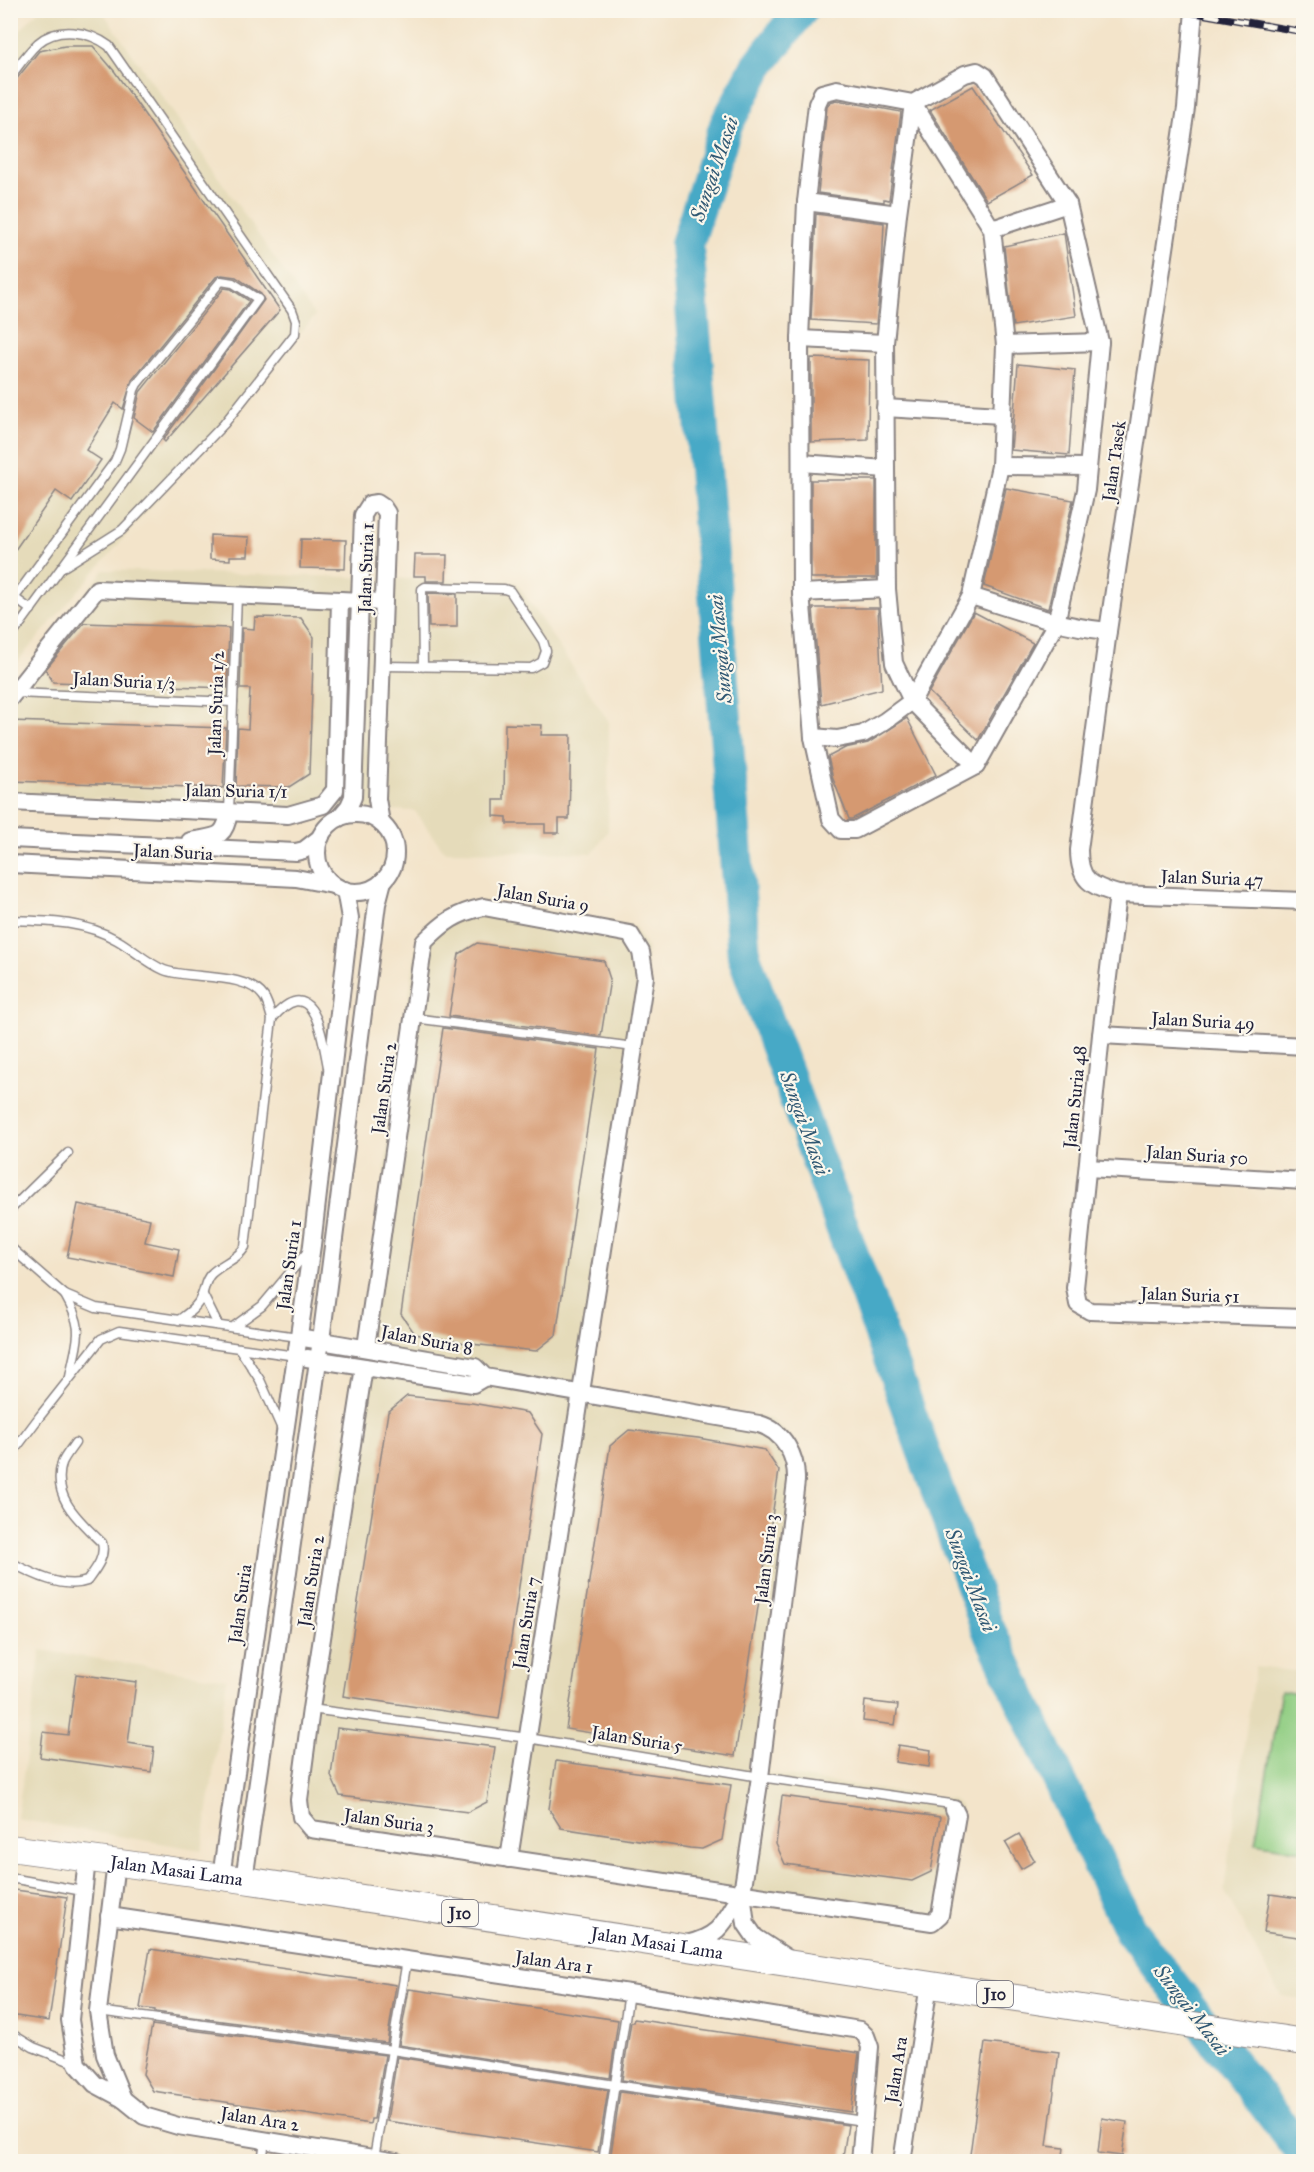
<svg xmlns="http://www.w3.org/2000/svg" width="1314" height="2172" font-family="'IM FELL Great Primer',serif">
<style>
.built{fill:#e5dbba}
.green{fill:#90cd82;stroke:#59785e;stroke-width:1.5}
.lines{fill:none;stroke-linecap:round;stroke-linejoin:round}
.river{stroke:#46a9c6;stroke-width:34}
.building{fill:#d59971}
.lane-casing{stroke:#8a8382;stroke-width:11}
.street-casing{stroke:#8a8382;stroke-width:20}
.primary-casing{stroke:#8a8382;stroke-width:28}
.lane{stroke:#fff;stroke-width:8}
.street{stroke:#fff;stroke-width:16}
.primary{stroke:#fff;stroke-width:26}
.rail-casing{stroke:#22223b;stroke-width:7}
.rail{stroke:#fbf7ec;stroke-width:4.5;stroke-dasharray:14;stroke-linecap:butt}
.labels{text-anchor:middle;stroke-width:4.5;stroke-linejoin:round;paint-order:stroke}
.shield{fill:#fbf7ec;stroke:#636270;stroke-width:1.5}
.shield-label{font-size:16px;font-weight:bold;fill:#22223b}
.street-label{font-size:18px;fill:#22223b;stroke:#fbf7ec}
.water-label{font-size:20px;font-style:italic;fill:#305873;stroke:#fbf7ec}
</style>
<rect width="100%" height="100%" fill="#fbf7ec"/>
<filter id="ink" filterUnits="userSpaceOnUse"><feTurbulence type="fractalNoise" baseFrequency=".0167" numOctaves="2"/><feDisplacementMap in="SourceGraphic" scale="12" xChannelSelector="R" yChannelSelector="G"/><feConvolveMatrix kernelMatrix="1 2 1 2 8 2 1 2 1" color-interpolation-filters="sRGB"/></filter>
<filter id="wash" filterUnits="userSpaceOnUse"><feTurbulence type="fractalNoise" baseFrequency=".008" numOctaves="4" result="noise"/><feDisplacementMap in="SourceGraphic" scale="24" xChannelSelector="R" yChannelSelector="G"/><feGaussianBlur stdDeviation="1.35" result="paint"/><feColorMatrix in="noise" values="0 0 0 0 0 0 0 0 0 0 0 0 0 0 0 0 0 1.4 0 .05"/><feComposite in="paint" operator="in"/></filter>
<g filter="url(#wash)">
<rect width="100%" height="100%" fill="#f3e4ca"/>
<g class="built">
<polygon points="38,11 103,12 315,316 11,669 11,40"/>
<polygon points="104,570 516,582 609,722 608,831 593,853 444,851 415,811 11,795 11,686"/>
<polygon points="483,901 635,927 648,949 589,1388 771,1419 785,1431 798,1450 767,1773 954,1800 961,1806 947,1917 943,1924 933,1928 309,1835 291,1794 361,1335 417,940"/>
<polygon points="41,1650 227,1679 202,1850 17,1819"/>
<polygon points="1255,1667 1303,1672 1303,1999 1281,1996 1224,1890"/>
</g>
<polygon class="green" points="1281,1691 1303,1695 1303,1851 1255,1843"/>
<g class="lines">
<polyline class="river" points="801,10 757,67 726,125 687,244 744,956 986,1624 1130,1930 1304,2155"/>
</g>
<g id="blocks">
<g class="building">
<polygon points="65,46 93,46 115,72 280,310 165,442 163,440 264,300 261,294 236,277 222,275 216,277 132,380 123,409 115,403 86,450 101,460 72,502 56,491 10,557 10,83 15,81 39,51"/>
<polygon points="973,86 1033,175 987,201 930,110"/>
<polygon points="837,100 901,112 889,200 884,199 884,202 818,193 827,107 830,102"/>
<polygon points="816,214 884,223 882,270 876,324 811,320"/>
<polygon points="1064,233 1076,316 1013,326 1004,246"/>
<polygon points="224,288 231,289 249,301 153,432 134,418 140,392"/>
<polygon points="811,358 869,360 868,440 811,442"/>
<polygon points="1018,364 1075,370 1069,455 1011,450"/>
<rect x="811" y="480" width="65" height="98"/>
<polygon points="1006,488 1073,500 1048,609 984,586"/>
<polygon points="210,535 249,537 248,556 230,556 230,560 210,559"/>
<polygon points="301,539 346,540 345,569 300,568"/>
<polygon points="415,555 447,555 446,581 426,581 426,576 414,576"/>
<polygon points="428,593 457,594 457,627 429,627"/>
<polygon points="813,608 878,608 882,689 821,704"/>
<polygon points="974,612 1033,643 978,740 929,692"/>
<polygon points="255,617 301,618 314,637 309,774 289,787 236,786 238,728 248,729 250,689 240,689 242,628 254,629"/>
<polygon points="84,623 229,628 227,688 53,682 46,669"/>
<polygon points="907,718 936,775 852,819 849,819 833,779 828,757 845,748 868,743"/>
<polygon points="10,721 226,728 223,788 10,781"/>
<polygon points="505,724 542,725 541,735 571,735 569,819 559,819 559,833 545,833 545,824 507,824 507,817 494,816 494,800 504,800"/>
<polygon points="477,943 604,961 610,979 601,1036 449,1016 459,954"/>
<polygon points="443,1028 599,1049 556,1335 536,1351 471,1344 415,1334 401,1314"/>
<polygon points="78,1204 150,1219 145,1242 179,1249 174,1277 67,1257"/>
<polygon points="407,1396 472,1403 528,1413 542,1434 499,1719 343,1696 388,1412"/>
<polygon points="629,1430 698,1438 765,1450 779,1471 735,1756 566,1729 610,1446"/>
<polygon points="76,1674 136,1682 128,1743 154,1747 151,1772 40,1757 43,1732 68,1735"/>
<polygon points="865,1701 898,1705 895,1725 863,1721"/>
<polygon points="337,1728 495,1747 487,1802 468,1812 340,1796 331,1776"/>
<polygon points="898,1745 931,1750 929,1767 895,1762"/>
<polygon points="556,1761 731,1785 722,1840 702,1849 690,1848 561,1828 549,1809"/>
<polygon points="782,1796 940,1817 931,1872 912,1881 785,1864 776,1844"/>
<polygon points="1019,1834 1035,1861 1021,1869 1005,1842"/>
<polygon points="15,1890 67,1897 49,2021 10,2015 10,1920"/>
<polygon points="1270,1894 1304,1899 1304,1938 1264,1932"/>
<polygon points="150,1949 396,1985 387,2043 155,2012 155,2010 140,2008"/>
<polygon points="409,1989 618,2020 610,2078 399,2045"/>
<polygon points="634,2019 859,2053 851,2112 622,2080 631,2022 633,2022"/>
<polygon points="152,2025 385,2055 374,2119 371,2119 370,2124 153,2091 143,2074"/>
<polygon points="985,2043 1059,2052 1047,2146 1064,2148 1062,2162 969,2162"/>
<polygon points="397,2057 608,2090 598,2152 387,2121"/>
<polygon points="620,2092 848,2125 842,2162 659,2162 611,2154"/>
<polygon points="1102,2118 1127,2122 1122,2156 1098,2153"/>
</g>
</g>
</g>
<g filter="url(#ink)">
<use href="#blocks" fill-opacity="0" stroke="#8a8382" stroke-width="1.5"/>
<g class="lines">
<defs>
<g id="lane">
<path d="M 10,77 C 19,65 27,53 38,43 C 58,26 89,31 109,46 L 292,310 L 296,321 L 295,334 L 224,424 L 122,530 L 65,566"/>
<polyline points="12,596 31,610"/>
<polyline points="10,604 115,461 120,449 134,390 137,384 221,281 233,283 258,299 10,638"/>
<polyline points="382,666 531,668 542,662 546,651 543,641 510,591 504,589 425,587 422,589 423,667"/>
<polyline points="15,693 233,702"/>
<polyline points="229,812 237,595"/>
<path d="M 10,920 C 48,921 84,921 117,940 C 133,949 147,963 164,970 C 189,980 246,971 264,997 C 268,1003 270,1012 272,1019 L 245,1247 C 237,1260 222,1263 211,1274 C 205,1280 205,1288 202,1295 C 198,1307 188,1313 179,1320"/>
<polyline points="414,1018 634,1047"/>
<path d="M 272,1019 C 314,969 322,1037 328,1067"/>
<polyline points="10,1210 68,1153"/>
<polyline points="10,1247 65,1295 96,1308 298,1337"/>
<path d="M 65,1295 C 86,1332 77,1338 70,1377"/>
<polyline points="203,1295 218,1325"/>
<polyline points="233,1327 262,1306 308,1251"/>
<polyline points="239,1348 260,1380 282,1429"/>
<polyline points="10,1456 40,1416 101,1339 119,1331 296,1356"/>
<path d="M 10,1562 C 31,1573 63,1590 87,1581 C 95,1570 106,1557 102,1543 C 80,1521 51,1498 62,1463 C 65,1456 71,1449 75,1443"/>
<polyline points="311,1709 528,1738 760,1777 951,1804 954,1809"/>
<polyline points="10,1881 16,1879 83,1891"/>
<polyline points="98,2011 392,2050 615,2085 863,2121"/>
<polyline points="10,2033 33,2047 77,2064"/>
<polyline points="374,2158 407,1960"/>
<polyline points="262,2162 265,2140"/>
<polyline points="603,2162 629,1993"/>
</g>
<g id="street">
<path d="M 1194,10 L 1186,108 L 1108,631 L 1079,850 C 1079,881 1091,886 1118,894 L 1304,901"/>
<polygon points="977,71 985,76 1068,204 1100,342 1086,490 1056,623 976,766 855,830 841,830 831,819 813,737 801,593 800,339 806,202 817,104 822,93 837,89 913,103 965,74"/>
<polyline points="913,103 898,214 885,343 887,589 894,663 912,701 976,766"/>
<polyline points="806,202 898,214"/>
<polyline points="992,229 1068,204"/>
<polyline points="800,339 885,343"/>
<polyline points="1005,345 1100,342"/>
<polyline points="885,408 1001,415"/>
<polyline points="801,463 886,469"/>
<polyline points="1000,466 1088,467"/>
<polyline points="801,593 887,589"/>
<path d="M 971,596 C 1018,611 1058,626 1108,631"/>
<polyline points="10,698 97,589 384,602"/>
<polyline points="813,737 837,739 863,734 885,721 912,701 971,596 1000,466 1005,345 992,229 913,103"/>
<polyline points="10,802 288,815 323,805 335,790 340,600"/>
<circle cx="356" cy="853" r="39"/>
<polyline points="339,818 349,806 353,797 363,515 370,504 377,503 383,507 387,513 377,799 381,823"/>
<polyline points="10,839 296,852 304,850 321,837"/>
<path d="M 190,841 C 215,836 225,840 229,812"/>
<polyline points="10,864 296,878 333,885"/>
<polyline points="1118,894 1101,1035 1075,1288 1078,1304 1090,1311 1304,1318"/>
<polyline points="1101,1035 1304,1046"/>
<polyline points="1088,1168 1304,1181"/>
<path d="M 298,1337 L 475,1367 L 485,1377 L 759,1424 C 784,1431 797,1457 796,1481 L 760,1777 L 742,1893 L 746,1924 L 755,1937 L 787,1958"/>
<path d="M 366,1347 L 424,942 C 444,922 456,913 484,907 L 630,934 L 641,952 L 645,977 L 509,1859"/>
<polyline points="307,1358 473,1384 485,1377"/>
<polyline points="364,1367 311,1709 299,1800 301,1817 311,1829 932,1922 940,1915 957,1815 954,1809"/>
<polyline points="87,1859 70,2020 77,2064 95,2084 123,2099 144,2116 178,2126 397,2162"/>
<polyline points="116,1863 98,2011 105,2055 123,2099"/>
<polyline points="221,1877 312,1245 350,918 345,890"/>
<polyline points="244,1880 321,1340 377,904 383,881"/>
<polyline points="109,1916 629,1993 860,2030 866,2036 870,2047 860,2162"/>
<path d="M 686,1944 C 721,1936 724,1922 742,1893"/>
<polyline points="902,2162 929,1984"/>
</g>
<g id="primary">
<path id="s1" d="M 10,1848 L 244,1880 L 1304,2042"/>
</g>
</defs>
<use href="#lane" class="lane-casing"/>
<use href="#street" class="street-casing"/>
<use href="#primary" class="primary-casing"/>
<use href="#lane" class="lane"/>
<use href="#street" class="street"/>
<use href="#primary" class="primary"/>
<defs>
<polyline id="rail" points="1178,10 1304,32"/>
</defs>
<use href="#rail" class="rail-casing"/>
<use href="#rail" class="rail"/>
</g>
</g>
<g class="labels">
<g class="shield">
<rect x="442" y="1900" width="36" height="26" rx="4.5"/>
<rect x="977" y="1981" width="36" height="26" rx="4.5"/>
</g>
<g class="shield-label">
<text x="460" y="1919">J10</text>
<text x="995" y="2000">J10</text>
</g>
<g class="street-label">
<text transform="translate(1114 461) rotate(-82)" y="6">Jalan Tasek</text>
<text transform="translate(366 568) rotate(-88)" y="6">Jalan Suria 1</text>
<text transform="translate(124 681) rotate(3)" y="6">Jalan Suria 1/3</text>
<text transform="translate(216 703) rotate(-88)" y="6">Jalan Suria 1/2</text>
<text transform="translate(236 791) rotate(1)" y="6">Jalan Suria 1/1</text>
<text transform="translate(173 852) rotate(3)" y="6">Jalan Suria</text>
<text transform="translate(1212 878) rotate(2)" y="6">Jalan Suria 47</text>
<text transform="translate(543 898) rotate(10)" y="6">Jalan Suria 9</text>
<text transform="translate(1203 1021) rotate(3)" y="6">Jalan Suria 49</text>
<text transform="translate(384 1088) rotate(-82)" y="6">Jalan Suria 2</text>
<text transform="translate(1075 1097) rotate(-84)" y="6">Jalan Suria 48</text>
<text transform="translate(1197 1155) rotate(4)" y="6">Jalan Suria 50</text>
<text transform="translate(289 1265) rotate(-82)" y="6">Jalan Suria 1</text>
<text transform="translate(1190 1295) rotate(2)" y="6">Jalan Suria 51</text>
<text transform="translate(427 1340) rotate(11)" y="6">Jalan Suria 8</text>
<text transform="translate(766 1559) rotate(-83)" y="6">Jalan Suria 3</text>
<text transform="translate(311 1581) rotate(-81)" y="6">Jalan Suria 2</text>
<text transform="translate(240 1604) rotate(-82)" y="6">Jalan Suria</text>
<text transform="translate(526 1623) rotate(-81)" y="6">Jalan Suria 7</text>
<text transform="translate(637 1739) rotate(9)" y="6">Jalan Suria 5</text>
<text transform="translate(389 1821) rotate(8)" y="6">Jalan Suria 3</text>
<text dy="6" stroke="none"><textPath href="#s1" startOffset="168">Jalan Masai Lama</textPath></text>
<text dy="6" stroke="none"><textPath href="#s1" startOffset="654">Jalan Masai Lama</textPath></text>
<text transform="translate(554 1962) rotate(8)" y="6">Jalan Ara 1</text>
<text transform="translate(896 2070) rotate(-81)" y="6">Jalan Ara</text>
<text transform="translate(260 2119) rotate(9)" y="6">Jalan Ara 2</text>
</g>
<g class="water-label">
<text transform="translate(714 169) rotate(-71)" y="7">Sungai Masai</text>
<text transform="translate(720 649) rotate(-95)" y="7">Sungai Masai</text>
<text transform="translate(805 1123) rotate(70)" y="7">Sungai Masai</text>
<text transform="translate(971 1580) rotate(69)" y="7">Sungai Masai</text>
<text transform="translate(1192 2010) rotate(52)" y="7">Sungai Masai</text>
</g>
</g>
<rect width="1314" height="2172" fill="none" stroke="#fbf7ec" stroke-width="36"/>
</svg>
